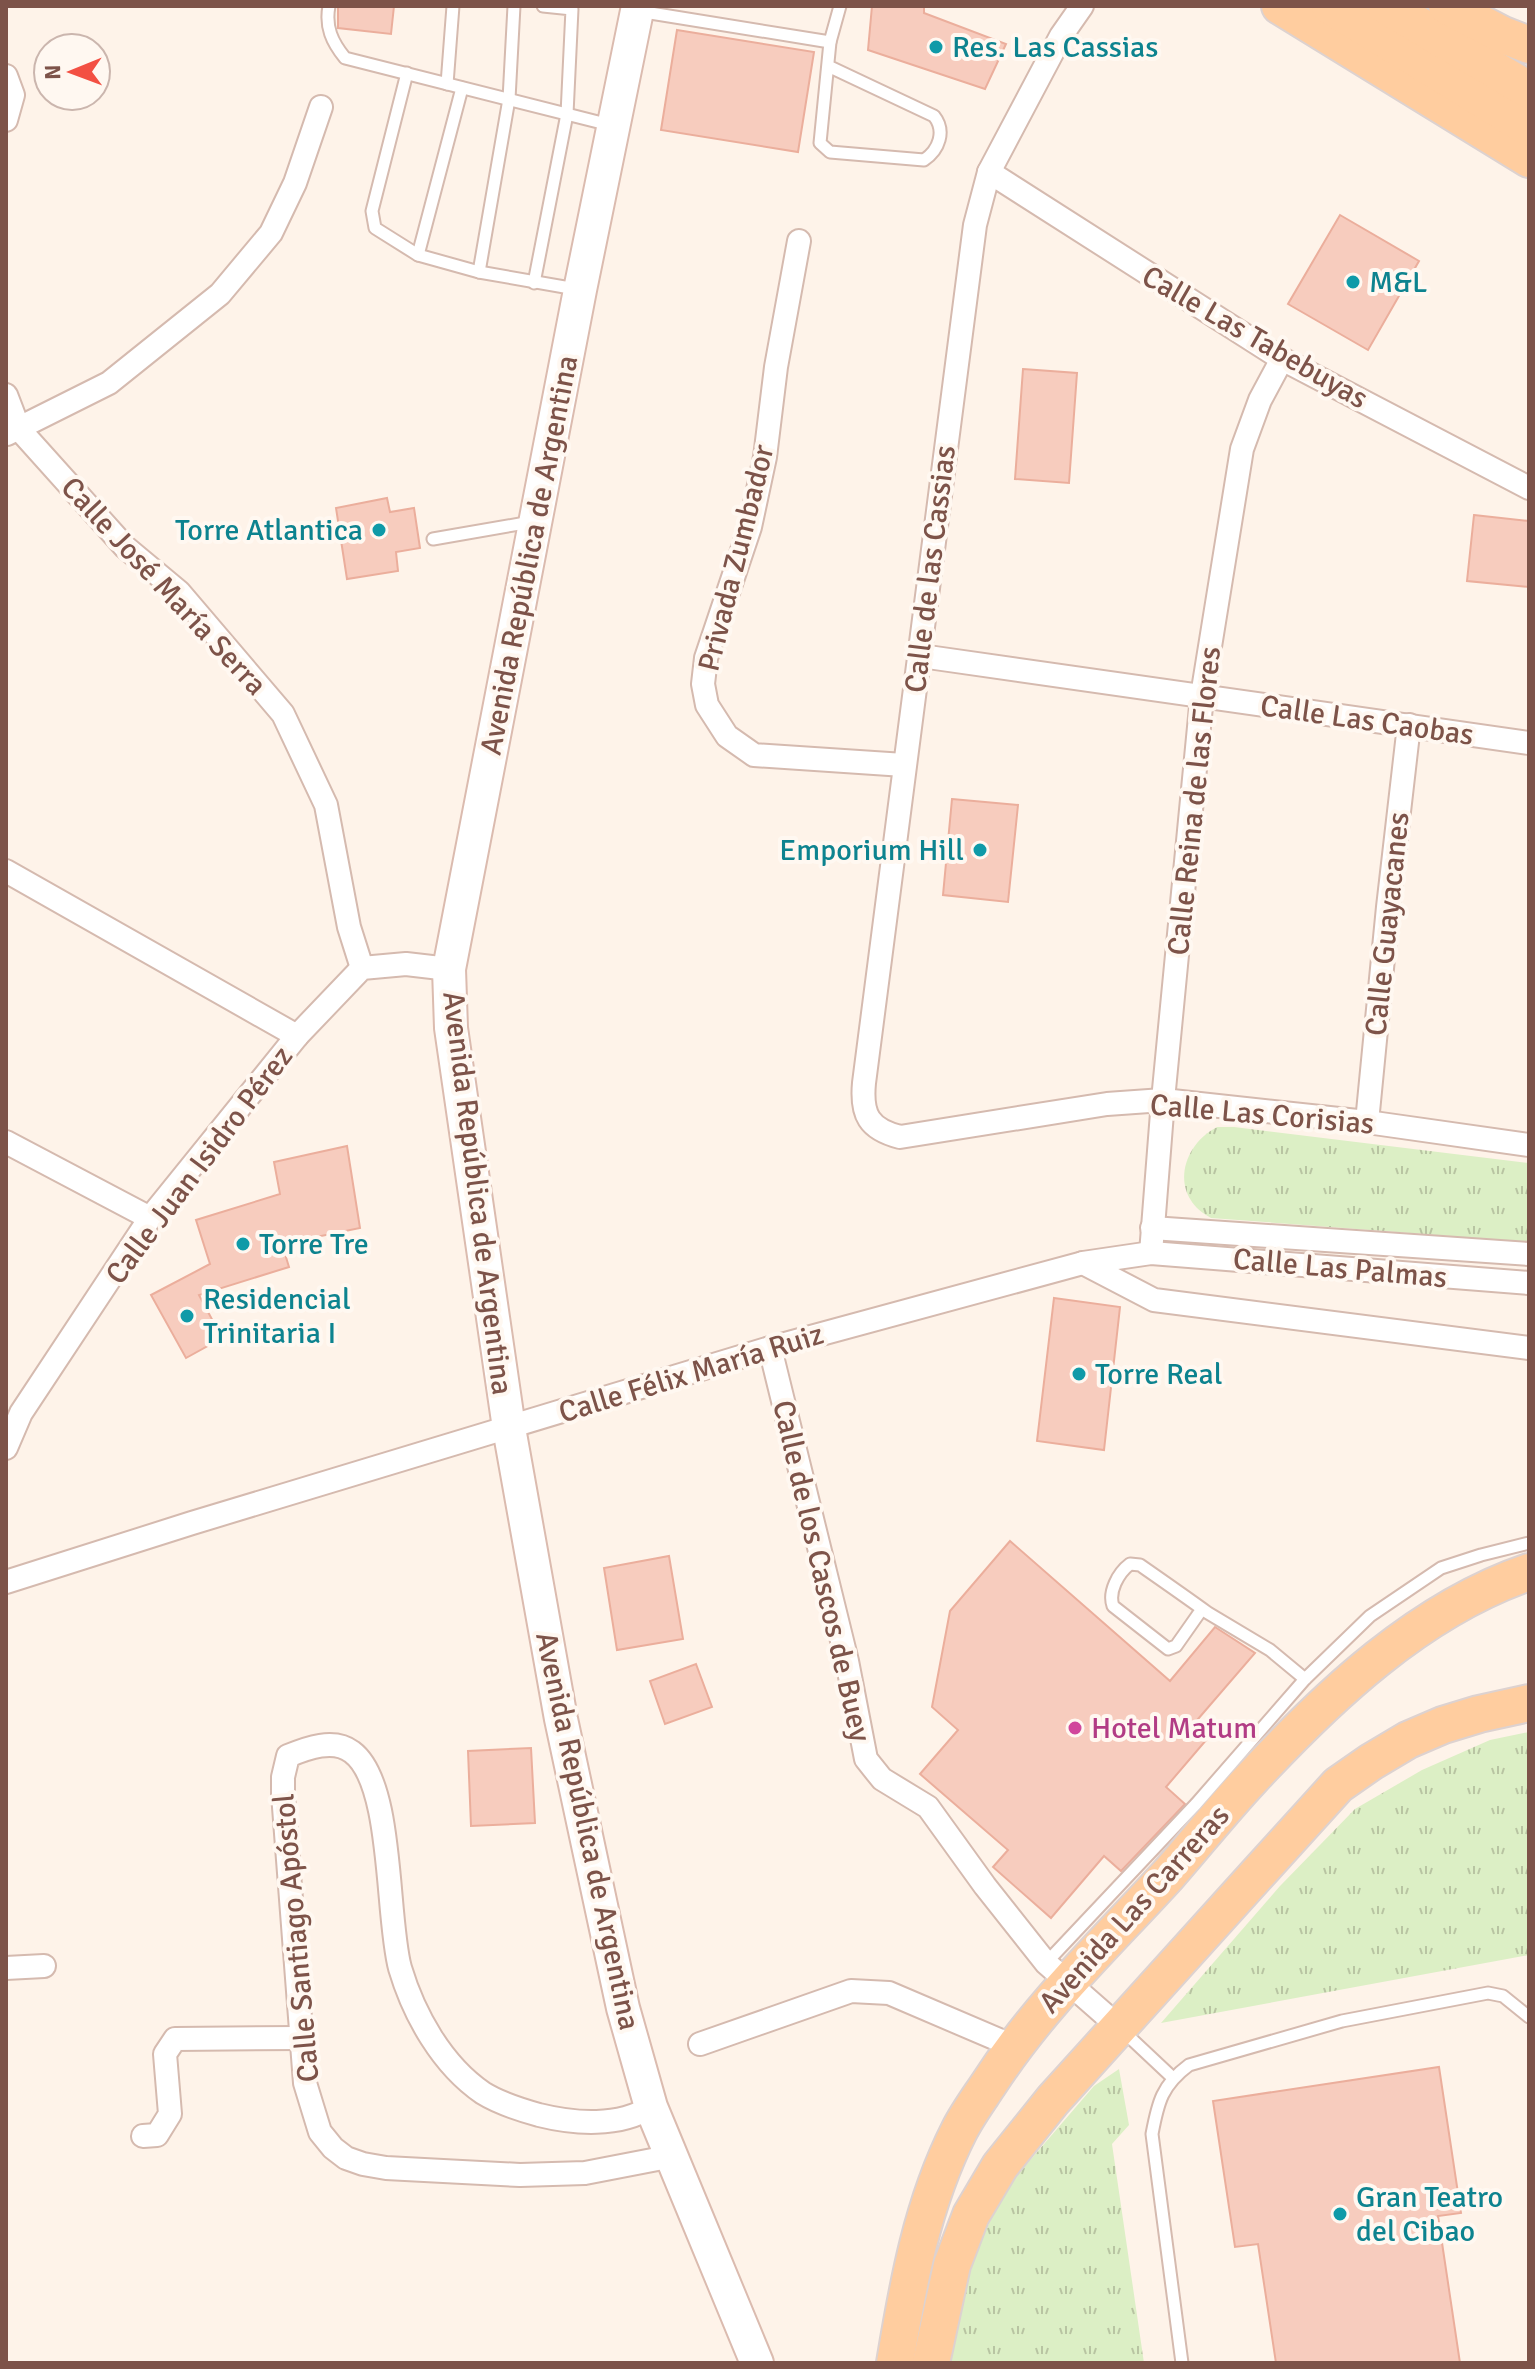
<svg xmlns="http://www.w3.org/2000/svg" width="1535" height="2369" font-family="Signika,sans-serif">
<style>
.park{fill:url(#park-tufts)}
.building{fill:#f7ccbe;stroke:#ebae9c;stroke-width:2}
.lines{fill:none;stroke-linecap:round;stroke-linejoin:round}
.service-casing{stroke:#d5baaf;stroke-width:15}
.minor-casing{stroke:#d5baaf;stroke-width:26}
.secondary-casing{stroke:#dbbbaf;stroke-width:36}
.primary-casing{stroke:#ddd2d0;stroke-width:40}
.service{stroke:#fff;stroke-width:11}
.minor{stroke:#fff;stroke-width:22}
.secondary{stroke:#fff;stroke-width:32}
.primary{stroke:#ffcd9f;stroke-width:36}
.culture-dot{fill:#0f9aa8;stroke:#fff8f1;stroke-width:3}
.hotel-dot{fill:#d1479c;stroke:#fff8f1;stroke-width:3}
.labels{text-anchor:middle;stroke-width:8;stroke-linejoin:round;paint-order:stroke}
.culture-label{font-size:30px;fill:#0d838f;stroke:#fff8f1;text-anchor:start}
.street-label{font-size:30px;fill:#7d5349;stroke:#fff8f1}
.hotel-label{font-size:30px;fill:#b23c85;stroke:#fff8f1;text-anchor:start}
</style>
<defs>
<pattern id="park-tufts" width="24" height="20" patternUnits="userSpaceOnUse" patternTransform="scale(2)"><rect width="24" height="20" fill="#dcefc5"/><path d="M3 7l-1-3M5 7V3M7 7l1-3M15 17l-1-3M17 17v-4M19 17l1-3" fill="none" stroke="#b8c4a2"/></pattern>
</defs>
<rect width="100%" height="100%" fill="#fef3e9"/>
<g class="park">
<path d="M 1217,1127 L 1234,1127 L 1529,1163 L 1529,1242 L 1211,1218 C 1170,1197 1179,1147 1217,1127 Z"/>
<polygon points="1529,1732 1529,1955 1161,2023 1280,1886 1355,1809 1422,1770 1490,1740"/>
<polygon points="1119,2069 1129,2125 1112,2144 1144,2363 949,2363 955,2322 979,2244 1007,2187 1094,2086"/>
</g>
<g class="building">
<polygon points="338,6 394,6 391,34 338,28"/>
<polygon points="872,6 924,6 924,13 1006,44 985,89 868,50"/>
<polygon points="677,30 814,52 798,152 661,130"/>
<polygon points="1340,215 1419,261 1368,350 1288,304"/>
<polygon points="1023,369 1077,373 1069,483 1015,479"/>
<polygon points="387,498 390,512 414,508 420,548 396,552 398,571 347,579 336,508"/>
<polygon points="1474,515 1529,521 1529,587 1467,581"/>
<polygon points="952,799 1018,805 1008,902 943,895"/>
<polygon points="347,1146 360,1228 282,1244 289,1267 199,1295 222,1338 186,1358 151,1295 210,1264 196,1220 280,1194 274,1162"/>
<polygon points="1054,1298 1120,1307 1104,1450 1037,1441"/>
<polygon points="1010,1541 1170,1681 1215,1627 1255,1653 1192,1726 1207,1739 1166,1787 1185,1804 1121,1871 1104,1856 1051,1918 993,1867 1008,1850 920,1774 958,1730 932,1707 950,1611"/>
<polygon points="669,1556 683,1639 617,1650 604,1568"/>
<polygon points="696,1664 712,1707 665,1724 650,1681"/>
<polygon points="531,1748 535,1823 471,1826 468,1751"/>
<polygon points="1439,2067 1461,2213 1438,2216 1460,2363 1276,2363 1258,2244 1235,2247 1213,2101"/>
</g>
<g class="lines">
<defs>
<g id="service">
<path d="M 329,6 C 325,27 332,42 345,58 L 610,125"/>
<polyline points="638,11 830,42"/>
<path d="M 828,66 L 934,116 C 946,131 939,150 924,160 L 830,152 L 820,143 L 830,42 L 840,6"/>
<polyline points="407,73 372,211 375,228 418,255 479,272 576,289"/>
<polyline points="447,84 453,6"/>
<polyline points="418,255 462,88"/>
<polyline points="479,272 509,99 514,6"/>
<polyline points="534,283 567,114 572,9 543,6"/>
<polyline points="433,539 531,522"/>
<path d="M 1202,1609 L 1176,1646 L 1168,1649 L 1113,1606 C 1108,1592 1118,1573 1130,1564 L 1140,1565 C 1163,1581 1186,1597 1208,1613 L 1270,1650 L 1305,1679"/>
<polyline points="1046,1963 1196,1804 1305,1679 1370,1616 1441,1568 1481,1555 1529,1543"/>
<polyline points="1124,2032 1173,2078"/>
<path d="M 1182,2363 L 1152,2134 C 1158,2102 1162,2085 1189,2065 L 1342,2021 L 1488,1993 L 1503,1996 L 1529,2017"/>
</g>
<g id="minor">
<path d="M 1082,6 L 1061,36 L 989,172 L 975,225 L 864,1083 C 861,1115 869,1129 900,1137 L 1107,1104 L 1163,1100 L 1367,1122 L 1529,1145"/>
<polyline points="6,76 13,95 6,120"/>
<polyline points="989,172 1282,359 1529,488"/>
<polyline points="799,241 776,367 765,457 750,527 706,658 703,684 707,705 727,736 754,755 904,765"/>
<polyline points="6,395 19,429 125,547 179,592 283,714 326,805 349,927 362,968"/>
<polyline points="7,434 109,383 220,294 271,233 295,183 321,107"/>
<polyline points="921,656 1529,743"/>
<polyline points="6,871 297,1036"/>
<polyline points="1367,1122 1388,907 1409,725"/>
<polyline points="6,1142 150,1218"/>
<polyline points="1152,1228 1529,1254"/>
<polyline points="1151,1253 1163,1100 1202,696 1242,449 1260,400 1282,359"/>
<polyline points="1083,1263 1154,1300 1529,1348"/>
<polyline points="770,1348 847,1661 866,1759 882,1779 928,1807 985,1886 1046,1963 1119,2027"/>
<polyline points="6,1448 21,1413 150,1218 297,1036 362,968 406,964 449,969"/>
<polyline points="6,1582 192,1523 770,1348 1083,1263 1151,1253 1529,1283"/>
<polyline points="6,1968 44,1966"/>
<polyline points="700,2044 851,1991 889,1993 1013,2046"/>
<path d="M 651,2107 C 619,2127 575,2124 539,2115 C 521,2110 499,2103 483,2093 C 442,2065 414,2015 400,1968 C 386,1917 394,1783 352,1752 C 334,1738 307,1748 288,1756 L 283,1777 L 283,1794 L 305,2083 L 320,2132 L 333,2148 L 346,2158 L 363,2164 L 386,2168 L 520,2175 L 585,2173 L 673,2156"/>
<polyline points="143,2136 157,2135 170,2114 165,2054 175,2039 301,2038"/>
</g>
<polyline id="secondary" points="638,6 580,290 449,969 451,1028 509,1428 561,1719 623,2008 651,2107 757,2363"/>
<g id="primary">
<polyline points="1280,6 1529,159"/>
<polyline points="1330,6 1529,128"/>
<polyline points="1386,6 1529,90"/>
<polyline points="1447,6 1503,35 1529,45"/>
<path d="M 895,2363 C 908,2284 922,2204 959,2131 C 967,2115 978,2100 988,2085 C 1039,2006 1105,1944 1168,1875 C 1196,1843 1222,1810 1251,1779 C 1328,1696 1420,1609 1529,1572"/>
<polyline points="931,2363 952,2265 971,2215 1000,2166 1053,2100 1260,1871 1338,1785 1371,1762 1408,1740 1443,1725 1479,1714 1529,1703"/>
</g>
</defs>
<use href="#service" class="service-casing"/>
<use href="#minor" class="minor-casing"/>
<use href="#secondary" class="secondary-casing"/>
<use href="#primary" class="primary-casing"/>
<use href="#service" class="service"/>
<use href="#minor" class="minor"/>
<use href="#secondary" class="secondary"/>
<use href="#primary" class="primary"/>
</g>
<g class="culture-dot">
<circle cx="936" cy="47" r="8"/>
<circle cx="1353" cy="282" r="8"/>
<circle cx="379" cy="530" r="8"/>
<circle cx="980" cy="850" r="8"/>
<circle cx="243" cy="1244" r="8"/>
<circle cx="187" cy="1316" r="8"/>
<circle cx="1079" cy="1374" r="8"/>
<circle cx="1340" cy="2214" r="8"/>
</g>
<circle class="hotel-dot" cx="1075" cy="1728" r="8"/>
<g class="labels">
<g class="culture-label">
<text x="952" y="57">Res. Las Cassias</text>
<text x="1369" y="292">M&amp;L</text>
<text x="363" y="540" text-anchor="end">Torre Atlantica</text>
<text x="964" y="860" text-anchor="end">Emporium Hill</text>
<text x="259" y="1254">Torre Tre</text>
<text x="203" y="1309">Residencial<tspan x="203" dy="34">Trinitaria I</tspan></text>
<text x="1095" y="1384">Torre Real</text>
<text x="1356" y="2207">Gran Teatro<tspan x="1356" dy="34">del Cibao</tspan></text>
</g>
<g class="street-label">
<text transform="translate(1255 337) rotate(30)" y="10">Calle Las Tabebuyas</text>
<text transform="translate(529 555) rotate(-79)" y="10">Avenida República de Argentina</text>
<text transform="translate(736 558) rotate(-76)" y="10">Privada Zumbador</text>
<text transform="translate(930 569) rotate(-83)" y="10">Calle de las Cassias</text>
<text transform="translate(164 586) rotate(47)" y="10">Calle José María Serra</text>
<text transform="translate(1367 720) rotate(8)" y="10">Calle Las Caobas</text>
<text transform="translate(1194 801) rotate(-84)" y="10">Calle Reina de las Flores</text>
<text transform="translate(1387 924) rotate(-84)" y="10">Calle Guayacanes</text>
<text transform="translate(1262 1114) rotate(5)" y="10">Calle Las Corisias</text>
<text transform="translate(199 1165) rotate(-53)" y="10">Calle Juan Isidro Pérez</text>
<text transform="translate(478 1193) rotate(83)" y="10">Avenida República de Argentina</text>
<text transform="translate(1340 1268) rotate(5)" y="10">Calle Las Palmas</text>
<text transform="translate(691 1373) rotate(-17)" y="10">Calle Félix María Ruiz</text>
<text transform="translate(822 1571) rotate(77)" y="10">Calle de los Cascos de Buey</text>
<text transform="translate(588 1831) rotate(78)" y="10">Avenida República de Argentina</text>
<text transform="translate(1134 1909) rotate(-48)" y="10">Avenida Las Carreras</text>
<text transform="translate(296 1938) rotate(-95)" y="10">Calle Santiago Apóstol</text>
</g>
<g class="hotel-label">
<text x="1091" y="1738">Hotel Matum</text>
</g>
</g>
<rect width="1535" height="2369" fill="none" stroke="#7d5349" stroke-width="16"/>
<g transform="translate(72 72) rotate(269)"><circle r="38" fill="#fff8f1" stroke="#cbb6ae" stroke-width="2"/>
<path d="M0-6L14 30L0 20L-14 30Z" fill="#f35043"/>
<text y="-12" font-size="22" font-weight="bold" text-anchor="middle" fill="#7d5349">N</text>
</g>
</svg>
